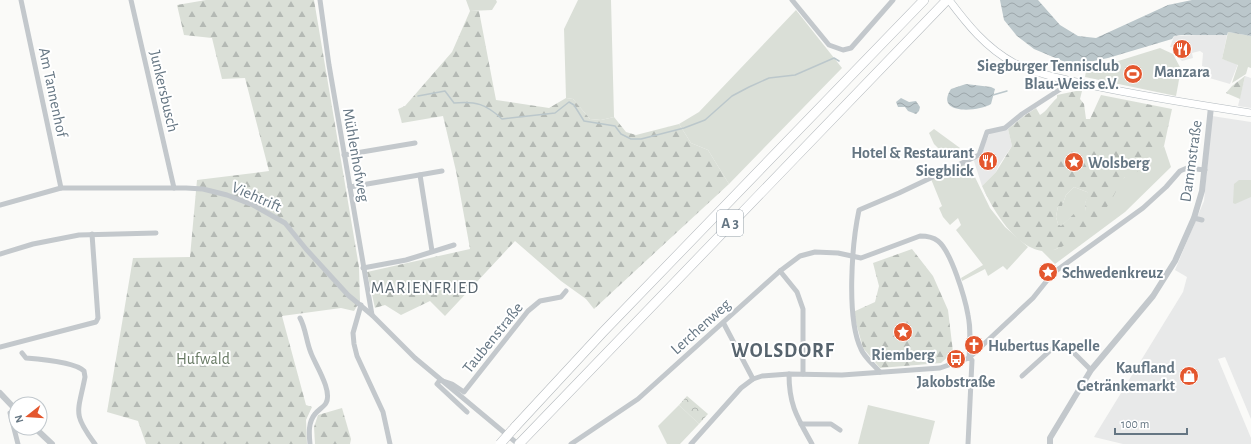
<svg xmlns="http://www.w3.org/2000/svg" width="1251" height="444" font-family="'Alegreya Sans',sans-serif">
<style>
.built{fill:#e8e9e9}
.grass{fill:#dadfd7}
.forest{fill:url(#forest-firs);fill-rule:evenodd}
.park{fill:url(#park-crowns)}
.water{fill:url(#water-waves)}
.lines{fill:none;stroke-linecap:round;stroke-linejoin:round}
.stream{stroke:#bbc7cb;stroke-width:1.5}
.secondary-casing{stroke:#b3babf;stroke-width:8}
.motorway-casing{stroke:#b4b9bd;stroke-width:10}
.minor{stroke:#c3c8cc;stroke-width:5}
.tertiary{stroke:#c3c8cc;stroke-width:6}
.secondary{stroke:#fff;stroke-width:7}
.motorway{stroke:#fff;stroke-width:9}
.motorway-bridge-casing{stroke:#b4b9bd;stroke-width:10;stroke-linecap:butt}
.motorway-bridge{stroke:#fff;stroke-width:9}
.labels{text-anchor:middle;stroke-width:4;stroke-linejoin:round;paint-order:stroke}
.shield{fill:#fff;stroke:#939fa8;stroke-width:1}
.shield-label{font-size:15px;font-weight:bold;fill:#657683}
.poi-label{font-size:16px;font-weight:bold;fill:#657683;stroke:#fff;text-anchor:end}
.street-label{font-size:16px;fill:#657683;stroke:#fff}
.park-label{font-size:16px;fill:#687a64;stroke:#fff}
.neighbourhood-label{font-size:17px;letter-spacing:1px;fill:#57646e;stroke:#fff}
.district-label{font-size:20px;font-weight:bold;letter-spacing:1px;fill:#57646e;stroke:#fff}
</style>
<defs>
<pattern id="forest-firs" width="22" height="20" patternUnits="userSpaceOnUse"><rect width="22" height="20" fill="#dadfd7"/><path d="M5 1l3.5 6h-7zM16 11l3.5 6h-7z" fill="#b4b9b4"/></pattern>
<pattern id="park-crowns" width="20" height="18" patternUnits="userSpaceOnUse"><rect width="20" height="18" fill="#dadfd7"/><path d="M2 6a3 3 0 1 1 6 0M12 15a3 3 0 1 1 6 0" fill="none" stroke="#b4b9b4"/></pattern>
<pattern id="water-waves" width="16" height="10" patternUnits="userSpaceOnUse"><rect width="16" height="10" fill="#bbc7cb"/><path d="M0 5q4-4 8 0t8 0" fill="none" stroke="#9ca6aa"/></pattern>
</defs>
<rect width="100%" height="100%" fill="#fafaf8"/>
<g class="built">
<polygon points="1220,34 1227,35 1222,59 1238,64 1230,84 1206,77 1205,67 1202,66 1203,53 1200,51 1192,53 1193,58 1182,61 1178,57 1175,47 1170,47 1174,36"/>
<polygon points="1245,76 1251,78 1251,108 1238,106"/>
<polygon points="1212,116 1251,122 1251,419 1225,357 1218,359 1251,438 1251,444 1123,444 1094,437 1183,292 1187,277 1175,270 1204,201"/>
<polygon points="1008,129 1012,146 999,165 996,172 982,186 973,158 978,159 990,133"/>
</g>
<g class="grass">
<polygon points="466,0 496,0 497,2 492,10 470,11"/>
<polygon points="578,0 611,0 614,117 601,120 590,119 573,99 566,98 564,29"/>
<polygon points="796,10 842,68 729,184 708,150 691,143 679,124 699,112"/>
<polygon points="1228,32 1251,36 1251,68 1248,67 1246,74 1232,83 1238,65 1222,59"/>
<polygon points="1160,48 1173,54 1181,69 1176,96 1085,77 1086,71"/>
<polygon points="934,129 960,148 945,155 934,144 929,133"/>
<polygon points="1164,146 1171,167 1125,212 1055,264 1042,251 1057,249 1125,177"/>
<polygon points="960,164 967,166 972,171 990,208 1005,227 1028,247 1007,270 1003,266 988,276 985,269 962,281 961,278 983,265 956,230 961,225 958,218 950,225 943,217 939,208 942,206 931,179"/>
<polygon points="1239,180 1251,180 1251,197 1235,204 1233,203 1234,184"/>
<polygon points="1074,187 1087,192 1089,195 1085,203 1086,211 1078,211 1061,226 1058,224 1056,217 1058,206 1062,206 1066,195"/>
<polygon points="679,405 699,424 680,444 667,444 658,426"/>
<polygon points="868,405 935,421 929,444 858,444"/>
</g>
<g class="forest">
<polygon points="206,0 314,0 359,267 360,301 354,311 341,308 282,316 306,405 312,407 306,420 307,444 146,444 138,421 107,412 133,258 190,257 197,180 269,171 245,78 222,79 212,38 184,35 177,5"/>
<polygon points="470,11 479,11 496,100 549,108 566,98 573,99 590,119 601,120 614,117 626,132 636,135 679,124 691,143 708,150 729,184 594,309 586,299 561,281 515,241 445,316 430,301 401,315 385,305 375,308 367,272 470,249 456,171 443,116 402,123 398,109 405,106 452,52"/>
<polygon points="1245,76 1240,99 1226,93 1232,86"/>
<path d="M 1076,91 L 1082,91 L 1080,99 L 1084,104 L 1086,119 L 1090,119 L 1101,95 L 1172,109 L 1164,146 L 1132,177 L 1125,177 C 1116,189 1111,203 1102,214 C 1091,227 1062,254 1042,251 C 1014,247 992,208 982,186 L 996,172 L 1012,146 L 1008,129 L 1024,116 L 1036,108 L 1040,115 C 1047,111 1050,104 1057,98 L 1057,95 ZM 1074,187 L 1087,192 L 1088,195 L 1085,203 L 1086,211 L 1078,210 L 1061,226 L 1058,224 L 1056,217 L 1058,206 L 1062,206 L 1066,195 Z"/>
<polygon points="912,249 933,276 948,310 953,352 941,363 880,368 863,348 853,312 875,302 879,286 873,263"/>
<polygon points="342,408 351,439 350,444 315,444 314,427 318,415"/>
</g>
<polygon class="park" points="687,396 708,414 699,424 679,405"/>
<g class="water">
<polygon points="1000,0 1038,0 1060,25 1078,36 1096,38 1168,5 1192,0 1251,0 1251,36 1228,32 1227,35 1181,35 1174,36 1172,39 1108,58 1084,63 1065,62 1034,49 1017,36 1004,20"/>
<path d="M 966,84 L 991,87 L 995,89 L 991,104 C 978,112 934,115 951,89 Z"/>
<polygon points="901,98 909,102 916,101 920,107 919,111 916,114 908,111 905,107 898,107 896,102"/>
</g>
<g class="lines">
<g class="stream">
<polyline points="1060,72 1070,64 1071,60"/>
<polyline points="993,95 1007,91"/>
<path d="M 418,96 L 445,91 L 454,103 C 476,101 486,104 502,119 L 555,113 L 569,102 L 574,105 L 584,121 L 615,126 L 621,134 L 631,139 L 641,139 L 684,128 L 705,120 L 732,96 L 749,87 L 769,78 L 795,75 L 834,58 L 839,61"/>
</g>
<defs>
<path id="secondary" d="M 949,0 C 967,24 986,48 1014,63 C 1039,75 1068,80 1095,86 C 1147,97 1199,105 1251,113"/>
<g id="motorway">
<polyline points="515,427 603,332 924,0"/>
<polyline points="519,444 947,0"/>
</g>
</defs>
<use href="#secondary" class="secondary-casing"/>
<use href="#motorway" class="motorway-casing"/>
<g class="minor">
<polyline points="21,0 61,188"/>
<polyline points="131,0 174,188"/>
<polyline points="320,0 329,65 372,315"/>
<polyline points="792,0 829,45 843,50 851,48 893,0"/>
<polyline points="344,155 415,143"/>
<polyline points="420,175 432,251"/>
<polyline points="350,187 442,171"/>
<polyline points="0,205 61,188 186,188 203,189 227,195 253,205 285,223 306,249 348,295 372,315 415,358 518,444"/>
<polyline points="1194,218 1202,220"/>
<polyline points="0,254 33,244 79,235 156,233"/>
<polyline points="363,268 406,260 454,245"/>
<polyline points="780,271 797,292 803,309 803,374"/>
<polyline points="361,305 353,333 354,344 357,356 383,412 390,444"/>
<path d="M 300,318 C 306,329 306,341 311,353 C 315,364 333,391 326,403 C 324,407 318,410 315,414 C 308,422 309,434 310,444"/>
<polyline points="724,324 753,379"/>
<polyline points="0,347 96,322 98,318 92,234"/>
<path d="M 22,353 L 26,358 C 39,359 75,362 84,371 L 85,377 C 78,413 72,413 95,444"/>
<path d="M 880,372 C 874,365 864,357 861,349 C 846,318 852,243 859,210 L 899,193 L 979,155 L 987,132 L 1005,128 L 1022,114 L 1073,81"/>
<path d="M 789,374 C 789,405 797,417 812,444"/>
<polyline points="1022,376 1053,348 1061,344 1066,345 1091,370"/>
<polyline points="467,412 437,384 440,380 452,384 464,392 528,311 540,301 561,297 566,291"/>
<polyline points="10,413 18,444"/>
<polyline points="801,424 831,424 840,430"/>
<path d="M 571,444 L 638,399 L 780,271 L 800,256 L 815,252 L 838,253 L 861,258 L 920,236 C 927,236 933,237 938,241 C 951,251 965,298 968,315 C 971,329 970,343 969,358"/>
<polyline points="691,444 741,388 753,379 762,376 789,374 842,375 940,368 969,358 1033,298 1053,273 1143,208 1166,187 1180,171 1187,168 1205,170"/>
<polyline points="968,444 972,360 969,358"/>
</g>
<g class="tertiary">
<polyline points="0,393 16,410"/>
<polyline points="35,428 52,444"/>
<polyline points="1050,444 1050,438 1091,370 1153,296 1175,261 1194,218 1202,191 1211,107"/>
</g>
<use href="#secondary" class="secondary"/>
<use href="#motorway" class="motorway"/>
<defs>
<polyline id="motorway-bridge" points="500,444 515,427"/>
</defs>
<use href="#motorway-bridge" class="motorway-bridge-casing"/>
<use href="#motorway-bridge" class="motorway-bridge"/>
</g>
<defs>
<symbol id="restaurant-disc" viewBox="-11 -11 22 22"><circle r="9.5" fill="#e4572e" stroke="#fff"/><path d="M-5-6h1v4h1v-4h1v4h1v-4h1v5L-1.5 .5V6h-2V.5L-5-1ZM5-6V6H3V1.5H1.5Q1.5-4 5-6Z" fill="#fff"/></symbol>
<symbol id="stadium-disc" viewBox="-11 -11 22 22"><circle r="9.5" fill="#e4572e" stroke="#fff"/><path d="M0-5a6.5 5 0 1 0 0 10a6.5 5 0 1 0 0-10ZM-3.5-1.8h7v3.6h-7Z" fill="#fff"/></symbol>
<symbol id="sight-disc" viewBox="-11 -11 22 22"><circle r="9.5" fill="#e4572e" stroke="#fff"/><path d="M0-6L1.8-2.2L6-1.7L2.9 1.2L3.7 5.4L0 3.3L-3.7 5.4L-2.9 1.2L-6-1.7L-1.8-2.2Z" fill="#fff"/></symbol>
<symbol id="church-disc" viewBox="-11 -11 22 22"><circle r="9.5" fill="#e4572e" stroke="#fff"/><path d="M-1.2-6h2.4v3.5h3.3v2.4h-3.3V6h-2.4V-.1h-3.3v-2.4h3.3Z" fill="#fff"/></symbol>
<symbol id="bus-disc" viewBox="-11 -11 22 22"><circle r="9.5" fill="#e4572e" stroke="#fff"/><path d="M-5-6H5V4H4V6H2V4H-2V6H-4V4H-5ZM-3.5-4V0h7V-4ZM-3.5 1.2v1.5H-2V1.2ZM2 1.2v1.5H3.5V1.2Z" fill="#fff"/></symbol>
<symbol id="shop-disc" viewBox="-11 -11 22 22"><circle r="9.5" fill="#e4572e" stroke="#fff"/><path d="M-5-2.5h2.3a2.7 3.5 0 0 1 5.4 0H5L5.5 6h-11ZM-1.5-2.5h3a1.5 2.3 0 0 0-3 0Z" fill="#fff"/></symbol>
</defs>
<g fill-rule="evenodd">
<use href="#restaurant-disc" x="1171" y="38" width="22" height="22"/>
<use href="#stadium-disc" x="1122" y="63" width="22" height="22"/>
<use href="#restaurant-disc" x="977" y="150" width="22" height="22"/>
<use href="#sight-disc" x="1063" y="151" width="22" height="22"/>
<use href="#sight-disc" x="1037" y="261" width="22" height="22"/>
<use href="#sight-disc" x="892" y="321" width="22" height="22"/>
<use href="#church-disc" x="963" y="334" width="22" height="22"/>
<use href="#bus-disc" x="945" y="348" width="22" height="22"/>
<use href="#shop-disc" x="1178" y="365" width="22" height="22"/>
</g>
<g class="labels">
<rect class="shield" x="717" y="210" width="26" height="26" rx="3"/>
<g class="shield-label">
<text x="730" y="228">A 3</text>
</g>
<g class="poi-label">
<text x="1119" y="71">Siegburger Tennisclub<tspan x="1119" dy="18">Blau-Weiss e.V.</tspan></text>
<text x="1182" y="77" text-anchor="middle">Manzara</text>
<text x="974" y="158">Hotel &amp; Restaurant<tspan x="974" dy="18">Siegblick</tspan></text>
<text x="1088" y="168" text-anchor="start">Wolsberg</text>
<text x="1062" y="278" text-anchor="start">Schwedenkreuz</text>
<text x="988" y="351" text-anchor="start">Hubertus Kapelle</text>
<text x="903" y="360" text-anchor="middle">Riemberg</text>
<text x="1175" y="373">Kaufland<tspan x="1175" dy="18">Getränkemarkt</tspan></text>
<text x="956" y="387" text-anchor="middle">Jakobstraße</text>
</g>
<g class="street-label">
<text transform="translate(165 91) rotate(77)" y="6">Junkersbusch</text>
<text transform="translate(54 92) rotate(78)" y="6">Am Tannenhof</text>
<text transform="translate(357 155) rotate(80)" y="6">Mühlenhofweg</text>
<text transform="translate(1190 161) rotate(-82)" y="6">Dammstraße</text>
<text transform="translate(257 196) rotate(24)" y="6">Viehtrift</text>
<text transform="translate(700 326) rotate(-42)" y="6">Lerchenweg</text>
<text transform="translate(492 337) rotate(-51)" y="6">Taubenstraße</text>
</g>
<g class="park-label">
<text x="203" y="364">Hufwald</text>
</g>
<g class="neighbourhood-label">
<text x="425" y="293">MARIENFRIED</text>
</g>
<g class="district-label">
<text x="783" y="357">WOLSDORF</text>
</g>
</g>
<g transform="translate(28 416) rotate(253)"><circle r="19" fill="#ffffff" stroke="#c1c8cd"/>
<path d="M0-3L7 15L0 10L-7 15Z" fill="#e4572e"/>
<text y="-6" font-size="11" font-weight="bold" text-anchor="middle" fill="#657683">N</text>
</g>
<path d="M1115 428v6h72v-6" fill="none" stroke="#657683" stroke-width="2"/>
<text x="1121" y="428" font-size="12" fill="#657683" stroke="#ffffff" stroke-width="3" paint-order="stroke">100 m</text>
</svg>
